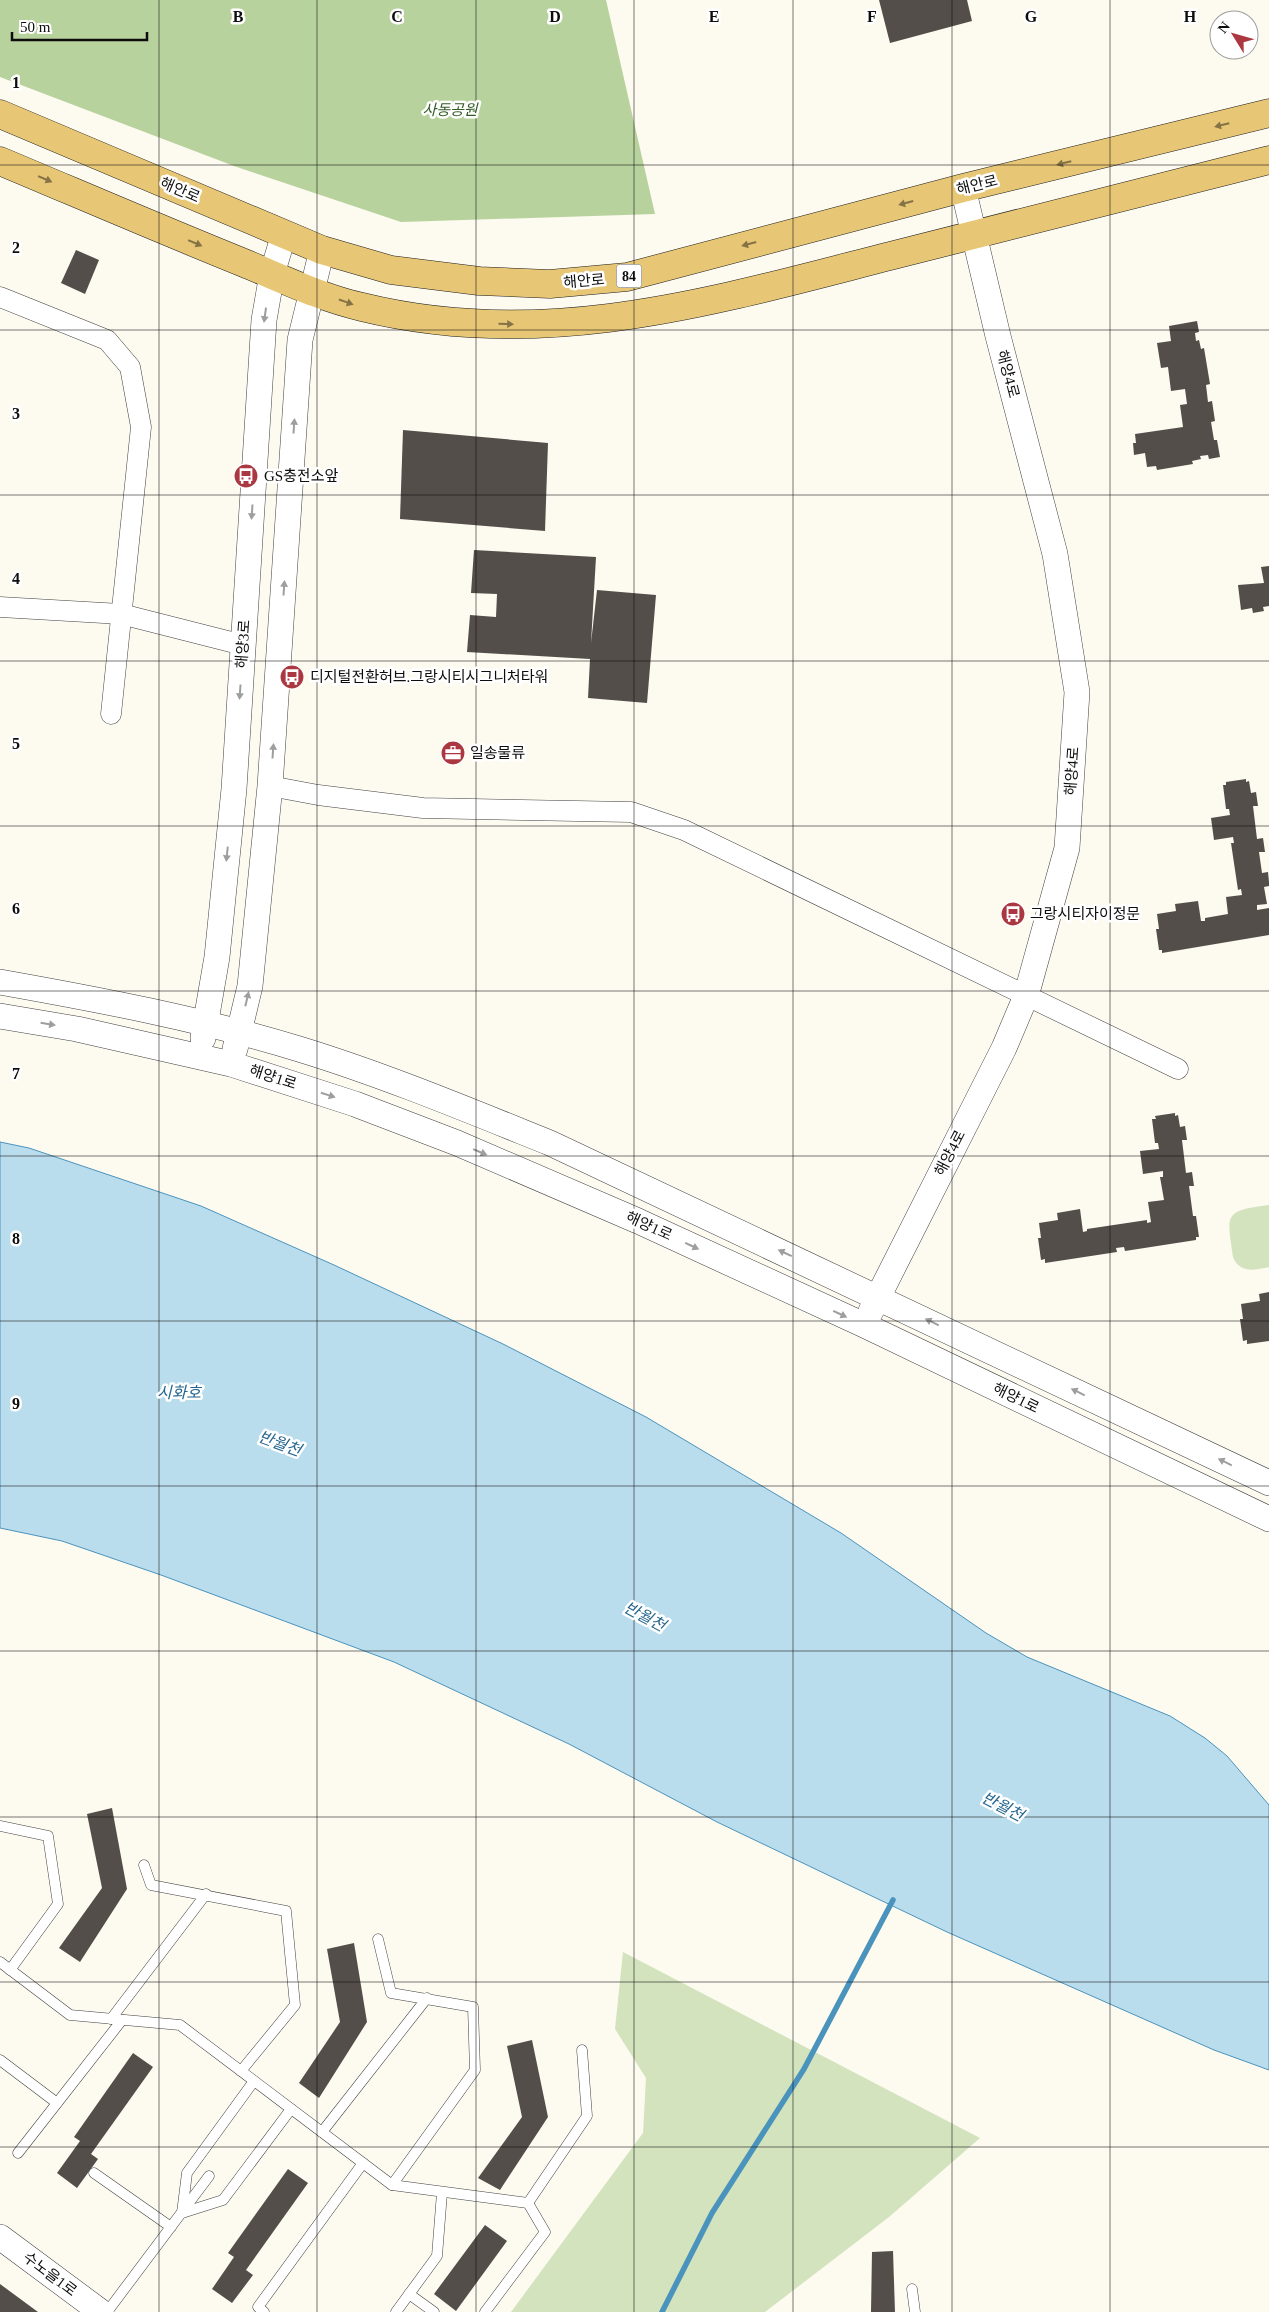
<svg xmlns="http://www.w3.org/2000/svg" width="1269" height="2312" font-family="'Times New Roman','Noto Sans KR',serif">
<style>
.green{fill:#d2e3bd}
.forest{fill:#b8d29e}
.water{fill:#baddee;stroke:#4a93bc}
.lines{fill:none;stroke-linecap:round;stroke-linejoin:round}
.stream{stroke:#4a93bc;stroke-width:5.5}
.building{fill:#544e4b}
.service-casing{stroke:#404040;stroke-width:11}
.minor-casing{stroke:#404040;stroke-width:21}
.tertiary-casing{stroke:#404040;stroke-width:26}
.primary-casing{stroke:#1e1e1e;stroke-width:29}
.service{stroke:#fff;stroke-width:10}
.minor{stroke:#fff;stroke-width:20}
.tertiary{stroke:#fff;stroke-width:25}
.primary{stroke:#e7c675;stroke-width:28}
.oneway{fill:#857346}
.oneway2{fill:#9e9e9e}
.grid{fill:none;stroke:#0d0d0d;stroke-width:1;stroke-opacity:0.55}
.labels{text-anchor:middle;stroke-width:5;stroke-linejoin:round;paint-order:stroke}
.shield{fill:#fff;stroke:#565656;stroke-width:1}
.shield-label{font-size:14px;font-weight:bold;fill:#0d0d0d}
.park-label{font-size:15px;font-style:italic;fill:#335c26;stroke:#fff}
.street-label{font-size:15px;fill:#0d0d0d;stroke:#fff}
.poi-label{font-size:15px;fill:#0d0d0d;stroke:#fff;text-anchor:start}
.water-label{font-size:16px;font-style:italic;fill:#26668f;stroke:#fff}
.grid-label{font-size:16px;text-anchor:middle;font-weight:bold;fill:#0d0d0d;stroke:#fff;stroke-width:5;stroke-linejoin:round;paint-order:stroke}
</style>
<rect width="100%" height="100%" fill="#fdfaef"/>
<g class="green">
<path d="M 1269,1205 L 1269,1267 C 1255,1270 1240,1274 1233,1257 C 1227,1214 1223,1211 1269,1205 Z"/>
<polygon points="623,1952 980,2138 889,2217 765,2312 511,2312 643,2133 646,2078 615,2029"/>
</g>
<polygon class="forest" points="0,0 606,0 655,214 401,222 234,166 0,77"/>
<polygon class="water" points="0,1142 29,1148 201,1206 334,1265 503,1344 646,1417 841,1533 986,1633 1027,1657 1170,1716 1205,1738 1227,1756 1269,1805 1269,2070 1214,2050 947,1932 717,1822 569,1744 394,1662 161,1575 62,1541 0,1528"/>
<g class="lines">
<polyline class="stream" points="662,2312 712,2213 804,2069 893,1900"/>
</g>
<g class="building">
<polygon points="879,0 967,0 972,21 890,43"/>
<polygon points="76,250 99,260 85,294 61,283"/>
<polygon points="1197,321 1199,332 1195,333 1196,341 1199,340 1201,349 1204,348 1210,384 1206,385 1208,402 1212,401 1215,421 1211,422 1214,440 1217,440 1220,457 1209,459 1208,455 1200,456 1201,459 1192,461 1193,464 1157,470 1156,466 1147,467 1145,453 1134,455 1133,443 1136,443 1135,434 1183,427 1180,405 1187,404 1185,389 1171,391 1168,367 1161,368 1157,343 1171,341 1169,326"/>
<polygon points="403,430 548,443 545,531 400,519"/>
<polygon points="474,550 596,557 591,643 597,590 656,595 647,703 588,698 590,659 467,652 470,615 496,617 497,594 471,593"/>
<polygon points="1269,566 1269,606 1263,607 1264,611 1253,613 1252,608 1241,610 1238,585 1264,583 1261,567"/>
<polygon points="1246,779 1246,782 1249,781 1251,793 1256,792 1258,806 1253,806 1257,839 1263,838 1265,852 1259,852 1262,873 1268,872 1269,882 1269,886 1264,887 1267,904 1257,905 1257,910 1269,908 1269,935 1162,953 1162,950 1159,950 1156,929 1159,929 1157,914 1176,911 1175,904 1198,901 1201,921 1205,921 1205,918 1228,914 1226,897 1242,895 1241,889 1238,890 1231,843 1234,843 1233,837 1214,840 1211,818 1230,815 1229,809 1226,809 1223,785 1226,785 1226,782"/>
<polygon points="1175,1113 1175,1116 1178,1115 1180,1127 1185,1126 1187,1140 1182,1140 1186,1173 1192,1172 1194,1186 1189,1186 1193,1216 1196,1216 1199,1237 1196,1237 1196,1240 1125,1251 1124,1247 1116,1248 1117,1252 1045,1263 1045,1259 1041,1260 1038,1238 1041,1238 1039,1223 1058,1220 1057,1213 1080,1209 1083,1232 1087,1231 1087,1229 1147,1220 1147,1223 1151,1222 1148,1202 1164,1200 1160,1177 1163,1177 1163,1171 1143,1174 1140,1151 1159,1149 1158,1143 1155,1143 1152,1119 1156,1119 1155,1116"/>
<polygon points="1269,1292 1269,1341 1247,1344 1247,1340 1243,1341 1240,1319 1243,1319 1241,1304 1260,1301 1259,1294"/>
<polygon points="112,1808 127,1889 80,1962 59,1948 102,1888 87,1814"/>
<polygon points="354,1943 367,2022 319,2098 299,2083 340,2022 327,1949"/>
<polygon points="532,2040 548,2117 500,2190 478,2178 522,2117 507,2046"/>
<polygon points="133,2053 153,2067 91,2154 98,2159 77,2188 57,2173 80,2141 74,2137"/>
<polygon points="288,2169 308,2183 246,2270 253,2275 232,2303 212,2289 234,2257 228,2253"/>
<polygon points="485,2225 507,2241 456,2311 434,2294"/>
<polygon points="893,2251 895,2312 871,2312 872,2252"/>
<polygon points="0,2284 38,2312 0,2312"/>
</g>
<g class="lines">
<defs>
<g id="service">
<polyline points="0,1826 48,1836 58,1904 10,1970"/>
<polyline points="144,1865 151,1885 286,1911 295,2005 241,2071"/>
<polyline points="378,1939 391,1993 473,2007 475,2070 392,2185"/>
<polyline points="0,1962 70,2015 180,2025 392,2185 528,2203"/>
<polyline points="111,2019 206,1894"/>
<polyline points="0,2060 57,2103"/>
<polyline points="254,2081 187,2173 182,2213 223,2200 291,2109"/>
<polyline points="322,2132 427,1998"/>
<polyline points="18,2153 122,2020"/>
<polyline points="94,2173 171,2227"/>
<polyline points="528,2203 587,2116 582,2050"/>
<polyline points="912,2289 915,2312"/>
<polyline points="409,2294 434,2312"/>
<polyline points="107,2312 209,2176"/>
<polyline points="264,2312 258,2307 363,2163"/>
<polyline points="396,2312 437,2256 442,2193"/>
<polyline points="485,2312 545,2232 528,2203"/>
</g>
<g id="minor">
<polyline points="0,297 107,340 130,367 141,427 111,714"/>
<polyline points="0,607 121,614 243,645"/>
<polyline points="270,786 318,795 423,808 631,812 684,830 1178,1069"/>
</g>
<g id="tertiary">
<path d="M 0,982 C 101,1000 201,1019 299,1049 C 384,1075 468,1110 550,1143 L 1269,1483"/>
<polyline points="0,1016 77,1029 231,1064 355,1104 457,1143 638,1221 864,1325 1269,1519"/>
<polyline points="203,1038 217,957 234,789 264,320 272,274 284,234"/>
<polyline points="235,1049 250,986 270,786 300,340 322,250"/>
<polyline points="871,1311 1004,1048 1026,996 1067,848 1077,692 1055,554 998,336 963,188"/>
<polyline points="0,2237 101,2312"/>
</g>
<g id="primary">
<polyline points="0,114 322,250 391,270 479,281 550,284 627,277 963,188 1269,113"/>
<path d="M 0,161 C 81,195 162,230 244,263 C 283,279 322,298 362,307 C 545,352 714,301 890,256 C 1017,225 1143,192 1269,160"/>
</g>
</defs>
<use href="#service" class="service-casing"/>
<use href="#minor" class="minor-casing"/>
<use href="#tertiary" class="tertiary-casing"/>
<use href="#primary" class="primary-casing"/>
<use href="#service" class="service"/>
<use href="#minor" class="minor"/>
<use href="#tertiary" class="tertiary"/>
<use href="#primary" class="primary"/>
</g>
<defs><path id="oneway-solid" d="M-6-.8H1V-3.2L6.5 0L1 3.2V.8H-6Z" transform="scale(1.25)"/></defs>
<g class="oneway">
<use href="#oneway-solid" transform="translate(1222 125) rotate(166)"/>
<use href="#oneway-solid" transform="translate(1064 163) rotate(166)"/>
<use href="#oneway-solid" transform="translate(45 179) rotate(23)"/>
<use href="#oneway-solid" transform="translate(906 203) rotate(165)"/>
<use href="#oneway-solid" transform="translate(195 243) rotate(23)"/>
<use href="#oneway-solid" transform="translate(749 244) rotate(165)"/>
<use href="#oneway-solid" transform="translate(346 302) rotate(19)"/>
<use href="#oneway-solid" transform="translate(506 324) rotate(1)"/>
</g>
<g class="oneway2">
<use href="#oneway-solid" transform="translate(265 315) rotate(98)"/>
<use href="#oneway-solid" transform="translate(294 426) rotate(-86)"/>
<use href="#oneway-solid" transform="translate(252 512) rotate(94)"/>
<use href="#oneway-solid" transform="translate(284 588) rotate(-86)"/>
<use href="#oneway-solid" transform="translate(240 692) rotate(94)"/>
<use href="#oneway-solid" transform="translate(273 751) rotate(-86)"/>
<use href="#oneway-solid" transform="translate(227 854) rotate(96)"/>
<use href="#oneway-solid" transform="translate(247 999) rotate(-77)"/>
<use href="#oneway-solid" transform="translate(48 1024) rotate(9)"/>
<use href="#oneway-solid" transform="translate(328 1095) rotate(18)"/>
<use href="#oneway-solid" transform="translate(480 1152) rotate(23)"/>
<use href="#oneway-solid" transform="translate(692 1246) rotate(25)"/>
<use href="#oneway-solid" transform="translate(785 1253) rotate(-155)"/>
<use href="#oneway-solid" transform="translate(840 1314) rotate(25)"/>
<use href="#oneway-solid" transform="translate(932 1322) rotate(-154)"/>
<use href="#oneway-solid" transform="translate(1078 1392) rotate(-154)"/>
<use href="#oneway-solid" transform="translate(1225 1462) rotate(-154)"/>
</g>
<path class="grid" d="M 159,0 L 159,2312M 317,0 L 317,2312M 476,0 L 476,2312M 634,0 L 634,2312M 793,0 L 793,2312M 952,0 L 952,2312M 1110,0 L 1110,2312M 0,165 L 1269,165M 0,330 L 1269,330M 0,495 L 1269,495M 0,661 L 1269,661M 0,826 L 1269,826M 0,991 L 1269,991M 0,1156 L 1269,1156M 0,1321 L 1269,1321M 0,1486 L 1269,1486M 0,1651 L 1269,1651M 0,1817 L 1269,1817M 0,1982 L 1269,1982M 0,2147 L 1269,2147"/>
<defs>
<symbol id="bus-disc" viewBox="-11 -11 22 22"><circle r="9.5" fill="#ab3741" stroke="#fff"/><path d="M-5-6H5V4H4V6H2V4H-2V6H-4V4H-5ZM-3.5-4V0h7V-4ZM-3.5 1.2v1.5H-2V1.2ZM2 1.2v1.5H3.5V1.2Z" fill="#fff"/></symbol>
<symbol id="office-disc" viewBox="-11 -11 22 22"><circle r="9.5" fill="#ab3741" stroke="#fff"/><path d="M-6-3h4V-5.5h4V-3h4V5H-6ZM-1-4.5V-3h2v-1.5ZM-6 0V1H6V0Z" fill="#fff"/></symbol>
</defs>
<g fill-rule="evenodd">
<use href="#bus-disc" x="232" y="462" width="28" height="28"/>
<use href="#bus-disc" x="278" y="663" width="28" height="28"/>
<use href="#office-disc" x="439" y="739" width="28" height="28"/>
<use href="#bus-disc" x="999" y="900" width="28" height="28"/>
</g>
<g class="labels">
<rect class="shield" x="616.5" y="264.5" width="25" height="23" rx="4"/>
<g class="shield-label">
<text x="629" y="281">84</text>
</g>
<g class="park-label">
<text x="450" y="115">사동공원</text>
</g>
<g class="street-label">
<text transform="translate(977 185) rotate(-14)" y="5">해안로</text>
<text transform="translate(180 190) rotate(23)" y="5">해안로</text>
<text transform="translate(584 281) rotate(-5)" y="5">해안로</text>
<text transform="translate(1008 374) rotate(75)" y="5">해양4로</text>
<text transform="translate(243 644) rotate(-86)" y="5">해양3로</text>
<text transform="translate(1072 771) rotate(-86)" y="5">해양4로</text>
<text transform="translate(273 1077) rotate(18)" y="5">해양1로</text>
<text transform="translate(950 1153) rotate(-63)" y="5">해양4로</text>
<text transform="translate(649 1226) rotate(24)" y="5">해양1로</text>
<text transform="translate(1016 1398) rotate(26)" y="5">해양1로</text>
<text transform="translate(50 2274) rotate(37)" y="5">수노을1로</text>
</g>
<g class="poi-label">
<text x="264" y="481">GS충전소앞</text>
<text x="310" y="682">디지털전환허브.그랑시티시그니처타워</text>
<text x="470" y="758">일송물류</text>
<text x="1030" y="919">그랑시티자이정문</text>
</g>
<g class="water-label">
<text x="179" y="1398">시화호</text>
<text transform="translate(280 1443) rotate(20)" y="6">반월천</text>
<text transform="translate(645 1616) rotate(28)" y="6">반월천</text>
<text transform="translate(1003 1806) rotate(27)" y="6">반월천</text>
</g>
</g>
<g class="grid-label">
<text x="238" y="22">B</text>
<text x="397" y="22">C</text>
<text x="555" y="22">D</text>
<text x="714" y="22">E</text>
<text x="872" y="22">F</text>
<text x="1031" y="22">G</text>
<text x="1190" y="22">H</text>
<text x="16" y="88">1</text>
<text x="16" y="253">2</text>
<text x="16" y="419">3</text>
<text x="16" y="584">4</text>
<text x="16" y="749">5</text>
<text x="16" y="914">6</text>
<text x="16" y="1079">7</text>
<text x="16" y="1244">8</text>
<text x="16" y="1409">9</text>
</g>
<g transform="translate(1234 35) rotate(307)"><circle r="24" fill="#ffffff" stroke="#9e9e9e"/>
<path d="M0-4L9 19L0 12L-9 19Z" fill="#ab3741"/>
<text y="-8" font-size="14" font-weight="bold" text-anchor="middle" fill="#0d0d0d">N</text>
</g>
<path d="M12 32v8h135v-8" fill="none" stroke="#0d0d0d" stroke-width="2.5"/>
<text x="20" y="32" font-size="15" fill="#0d0d0d" stroke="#ffffff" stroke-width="4" paint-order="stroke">50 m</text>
</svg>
